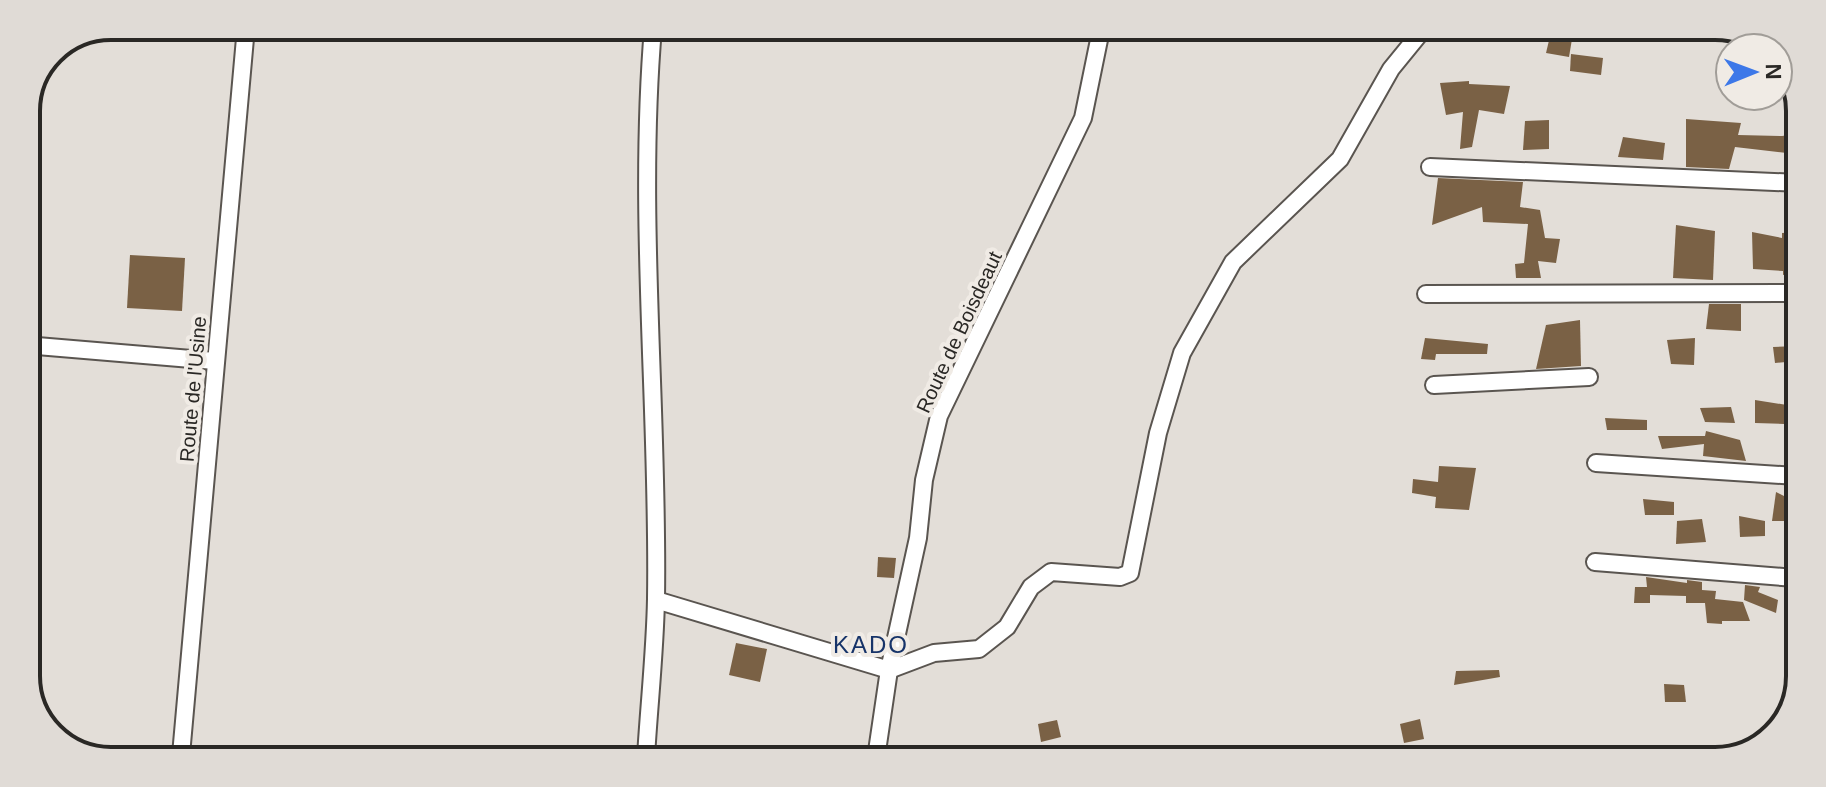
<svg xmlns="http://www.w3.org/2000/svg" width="1826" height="787" font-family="Arial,sans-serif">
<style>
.building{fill:#7a6145}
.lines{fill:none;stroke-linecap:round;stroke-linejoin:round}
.minor-casing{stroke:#5a5550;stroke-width:20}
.minor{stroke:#fff;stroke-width:16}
.labels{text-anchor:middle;stroke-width:8;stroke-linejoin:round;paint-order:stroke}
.street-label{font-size:20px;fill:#2a2825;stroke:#f0ebe5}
.quarter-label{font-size:24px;letter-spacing:2px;fill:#173469;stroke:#f0ebe5}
.rim{fill:none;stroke:#2a2825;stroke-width:4}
</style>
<rect width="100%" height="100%" fill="#e3ded8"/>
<g class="building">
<polygon points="1551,32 1573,33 1569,57 1546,53"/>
<polygon points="1571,54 1603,58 1601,75 1570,71"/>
<polygon points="1469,81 1469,84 1510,86 1504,114 1479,110 1472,147 1460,149 1463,112 1446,115 1440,83"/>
<polygon points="1686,119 1741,123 1738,135 1782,136 1795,134 1796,154 1735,147 1729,169 1686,167"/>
<polygon points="1549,120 1549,149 1523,150 1525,121"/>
<polygon points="1623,137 1665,143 1663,160 1618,157"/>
<polygon points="1438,178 1523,182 1520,207 1540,210 1545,238 1560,239 1556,263 1538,261 1541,278 1516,278 1515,264 1524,263 1528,224 1483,222 1482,207 1432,225"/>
<polygon points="1676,225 1715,231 1713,280 1673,278"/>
<polygon points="1752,232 1782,238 1782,233 1798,232 1798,254 1795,254 1798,272 1783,275 1783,271 1753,269"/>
<polygon points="130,255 185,258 182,311 127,308"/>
<polygon points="1709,304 1741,304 1741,331 1706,329"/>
<polygon points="1580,320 1581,366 1536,369 1546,325"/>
<polygon points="1425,338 1488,344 1487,354 1436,354 1435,360 1421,359"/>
<polygon points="1695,338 1694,365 1671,364 1667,340"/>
<polygon points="1797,346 1797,361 1775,363 1773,347"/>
<polygon points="1755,400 1787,405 1784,424 1755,423"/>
<polygon points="1731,407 1735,423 1705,422 1700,408"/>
<polygon points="1605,418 1647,420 1647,430 1607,430"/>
<polygon points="1706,431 1740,440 1746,461 1703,456 1704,444 1662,449 1658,436 1705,436"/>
<polygon points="1439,466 1476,468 1469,510 1435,508 1436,497 1412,493 1413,479 1438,482"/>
<polygon points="1776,492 1788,498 1787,521 1772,521"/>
<polygon points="1643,499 1674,502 1674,515 1645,515"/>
<polygon points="1739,516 1765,521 1765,536 1740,537"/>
<polygon points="1702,519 1706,542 1676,544 1677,521"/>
<polygon points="878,557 896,558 894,578 877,577"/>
<polygon points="1646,577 1687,583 1687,580 1702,582 1702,590 1716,591 1715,599 1743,602 1750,621 1722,621 1722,624 1707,623 1705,603 1686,603 1686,596 1650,595 1650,603 1634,603 1635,587 1647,587"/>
<polygon points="1745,585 1760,587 1758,592 1778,600 1776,613 1744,600"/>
<polygon points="736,643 767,649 760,682 729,675"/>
<polygon points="1499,670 1500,677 1454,685 1456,671"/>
<polygon points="1664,684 1684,685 1686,702 1665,702"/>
<polygon points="1420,719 1424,739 1404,743 1400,724"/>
<polygon points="1057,720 1061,737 1041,742 1038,724"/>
</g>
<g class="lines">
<defs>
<g id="minor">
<polyline points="1430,167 1799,183"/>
<polyline points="1426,294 1798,293"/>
<polyline points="37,346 215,361"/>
<polyline points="1434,385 1589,377"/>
<polyline points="1596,463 1796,476"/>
<polyline points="1595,562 1795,578"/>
<polyline points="656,600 889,670 934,653 979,649 1007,627 1031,587 1051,572 1120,577 1130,573 1158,433 1182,353 1233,262 1340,159 1391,69 1422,31"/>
<polyline points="181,755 246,27"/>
<path d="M 646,757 C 649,705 655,652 656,599 C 659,409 637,218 653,28"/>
<polyline points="876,758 889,670 918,538 924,480 939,416 1083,118 1101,30"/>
</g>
</defs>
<use href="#minor" class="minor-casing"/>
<use href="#minor" class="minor"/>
</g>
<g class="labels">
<g class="street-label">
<text transform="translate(959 332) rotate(-65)" y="7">Route de Boisdeaut</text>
<text transform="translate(193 389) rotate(-85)" y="7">Route de l'Usine</text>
</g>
<g class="quarter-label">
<text x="871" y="653">KADO</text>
</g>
</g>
<path d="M0 0H1826V787H0ZM111 40H1715A71 71 0 0 1 1786 111V676A71 71 0 0 1 1715 747H111A71 71 0 0 1 40 676V111A71 71 0 0 1 111 40Z" fill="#e0dbd6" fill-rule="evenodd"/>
<path class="rim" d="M111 40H1715A71 71 0 0 1 1786 111V676A71 71 0 0 1 1715 747H111A71 71 0 0 1 40 676V111A71 71 0 0 1 111 40Z"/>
<g transform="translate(1754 72) rotate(89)"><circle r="38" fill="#f0ebe5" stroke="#a19d98" stroke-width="2"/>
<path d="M0-6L14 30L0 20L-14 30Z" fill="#3d78e8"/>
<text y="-12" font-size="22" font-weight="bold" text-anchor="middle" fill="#2a2825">N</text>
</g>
</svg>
